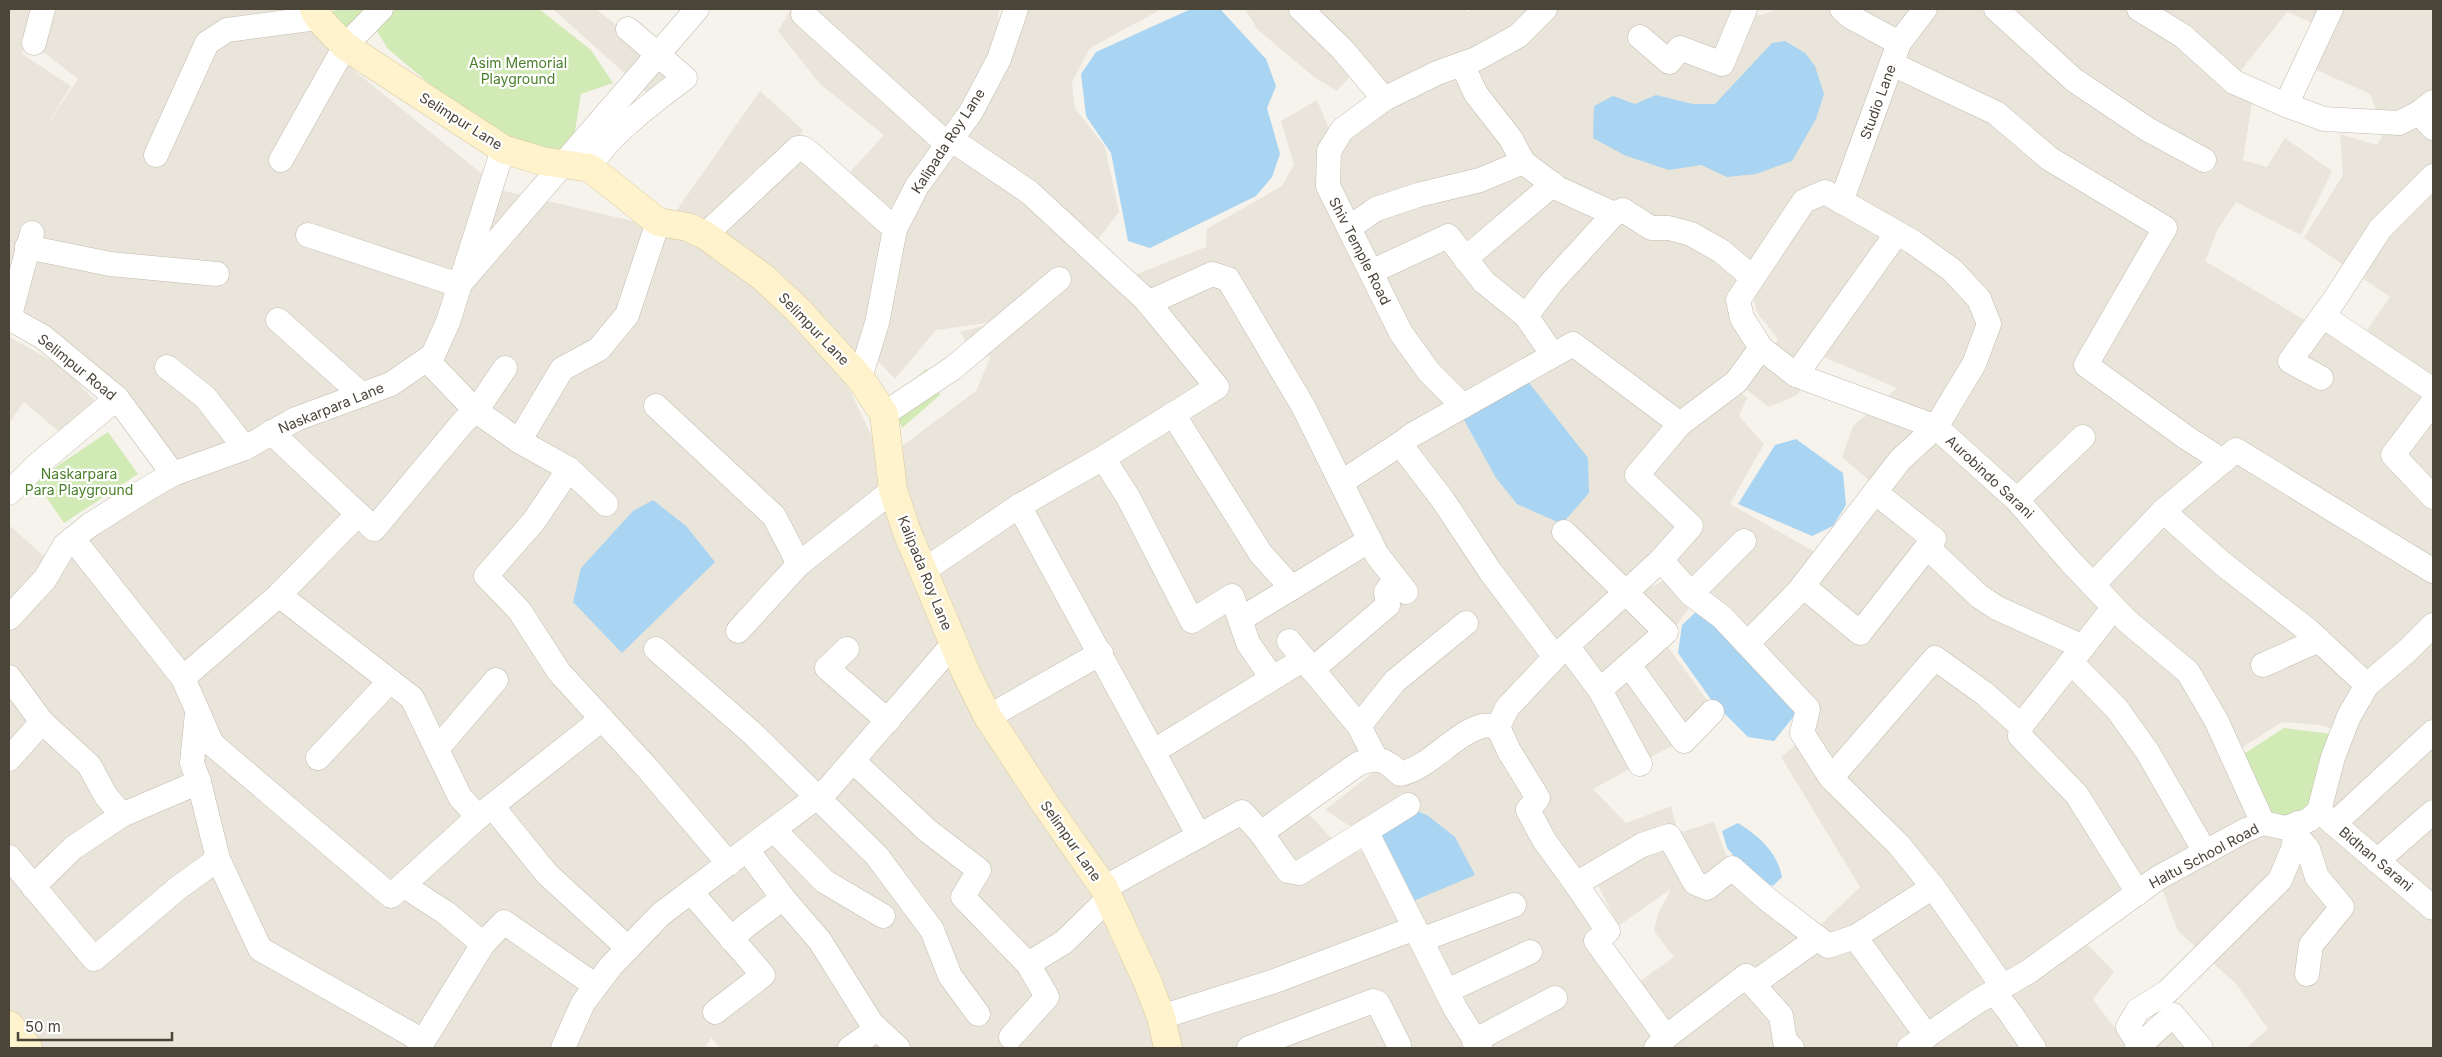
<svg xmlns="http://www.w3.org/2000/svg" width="2442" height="1057" font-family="Inter,sans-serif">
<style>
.residential{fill:#eae5da}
.green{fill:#d2eab5}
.water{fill:#a9d4f2}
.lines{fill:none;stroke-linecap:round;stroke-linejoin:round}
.street-casing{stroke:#c2bbae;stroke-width:25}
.secondary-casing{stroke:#d6c79b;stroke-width:29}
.street{stroke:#fff;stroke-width:24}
.secondary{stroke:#fff3cd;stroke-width:28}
.labels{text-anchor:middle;stroke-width:4.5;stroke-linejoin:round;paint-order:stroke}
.park-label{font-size:14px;fill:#4a7f2a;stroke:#fff}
.street-label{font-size:14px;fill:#4b4439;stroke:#fff}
</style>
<rect width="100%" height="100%" fill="#f6f3ec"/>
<g class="residential">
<polygon points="9,9 38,9 22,54 71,86 43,131 78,79 37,47 50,9 290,9 292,15 356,72 487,178 428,348 390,378 172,474 134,425 9,322"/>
<polygon points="553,9 596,9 680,76 650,96"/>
<polygon points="791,9 999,9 996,56 895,221 843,180 884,135 820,84 778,31"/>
<polygon points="1010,9 1162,9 1090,48 1072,82 1075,108 1105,147 1119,212 1099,238 1091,244 961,139"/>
<polygon points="1245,9 1293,9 1354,72 1337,91 1314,77 1258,30"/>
<polygon points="1320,9 1464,9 1469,12 1471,9 1721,9 1761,15 1778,9 1832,9 1894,45 1840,191 1799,203 1737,300 1764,341 1736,375 1678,416 1576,336 1465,397 1417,347 1337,178 1339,150 1348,136 1388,104 1311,16"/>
<polygon points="1855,9 1920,9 1898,36"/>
<polygon points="1933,9 2133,9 2253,96 2243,160 2267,167 2285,138 2332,171 2301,235 2236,202 2218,229 2205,261 2430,394 2386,457 2433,505 2433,618 2334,730 2321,725 2282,722 2235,752 2201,673 2106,590 1945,424 1996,330 1975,282 1854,197 1910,36"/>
<polygon points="2148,9 2326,9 2317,25 2287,12 2238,74"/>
<polygon points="2339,9 2433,9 2433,382 2366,332 2390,297 2304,238 2343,175 2340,134 2377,145 2385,131 2370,94 2312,68"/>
<polygon points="760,91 803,130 794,148 887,232 862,352 851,361 672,217"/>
<polygon points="1317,100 1330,131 1323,169 1453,404 1406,430 1548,655 1496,720 1399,766 1387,749 1369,751 1269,824 1236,811 1104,880 979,688 932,570 1222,390 1135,278 1137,274 1206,247 1207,229 1282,186 1294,164 1281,121"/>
<polygon points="952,149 1027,198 1144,303 1208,385 927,559 908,511 898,449 976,391 991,356 977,359 960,332 1002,321 936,330 895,379 876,359 896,241"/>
<polygon points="496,189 692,235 781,298 841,372 875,443 947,640 831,779 626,943 477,809 415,693 289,594 366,512 280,432 439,357"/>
<polygon points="1831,202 1947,274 1983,321 1934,421 1873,484 1842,457 1853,426 1897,388 1823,357 1797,395 1769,407 1743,387 1778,339 1756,311 1753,294 1810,211"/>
<polygon points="9,337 63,367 103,409 63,435 24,402 9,423"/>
<polygon points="1570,351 1681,429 1738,390 1747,398 1739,416 1764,444 1730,504 1815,552 1802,579 1746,633 1666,564 1556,650 1414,452 1417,439"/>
<polygon points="2433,412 2433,486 2402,453"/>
<polygon points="1934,435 2183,676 2255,819 2003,980 1830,770 1758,642"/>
<polygon points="268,438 352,512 273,593 409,702 453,799 490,814 621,948 557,1048 9,1048 9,626 98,524"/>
<polygon points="9,525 46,558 9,611"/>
<polygon points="1665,580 1692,603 1665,643 1721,719 1593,789 1626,823 1671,806 1678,833 1714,822 1729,863 1707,881 1673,837 1586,882 1537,811 1505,725 1627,599"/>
<polygon points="2433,631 2433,898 2326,809 2350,730 2373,689"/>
<polygon points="950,656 1096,889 1163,1048 905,1048 880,1024 760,848"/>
<polygon points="1494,732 1662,1037 1657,1048 1485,1048 1356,830 1325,810 1380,767 1435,763"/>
<polygon points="1800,741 1893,844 2003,987 1903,1048 1670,1048 1636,984 1674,957 1654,931 1658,914 1671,889 1618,926 1598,885 1647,853 1667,846 1685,886 1733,876 1809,936 1860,887 1781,757"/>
<polygon points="1309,814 1345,853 1372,850 1477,1048 1175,1048 1112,891 1240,819 1261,843"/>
<polygon points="2321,817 2433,914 2433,1048 2246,1048 2268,1029 2236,984 2178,931 2162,889 2266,832"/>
<polygon points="750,856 891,1048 720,1048 711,1038 705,1048 569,1048 611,974 669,913"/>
<polygon points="2084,941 2114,972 2093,999 2125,1042 2134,1048 2043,1048 2006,992"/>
<polygon points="1992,1000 2026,1048 1915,1048"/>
<polygon points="2174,1024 2196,1048 2146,1048"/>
</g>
<g class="green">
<polygon points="340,9 363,9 367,12 343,32 325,14"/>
<polygon points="395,9 539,9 591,50 613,83 581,94 571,155 524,149 455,105 388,49 373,25"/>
<polygon points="926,369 935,381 940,395 902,428 892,403"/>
<polygon points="108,432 138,474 64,523 35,481"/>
<polygon points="2284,728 2331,734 2310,811 2285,818 2268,818 2242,755"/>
</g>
<g class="water">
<polygon points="1191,9 1221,10 1266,59 1276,86 1267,108 1280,154 1272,177 1256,196 1150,248 1128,241 1111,153 1086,116 1081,74 1096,52"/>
<polygon points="1785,41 1805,53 1815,66 1824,94 1816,119 1792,161 1756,174 1727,177 1701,165 1669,170 1624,155 1593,138 1594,106 1613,96 1635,104 1656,95 1693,104 1715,104 1772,43"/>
<polygon points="1526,379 1588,458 1589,493 1562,524 1517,504 1496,478 1464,420"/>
<polygon points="1796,439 1843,473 1846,505 1833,526 1812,536 1738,504 1775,445"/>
<polygon points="653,500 686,526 715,562 622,653 573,602 581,568 633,511"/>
<polygon points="1697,611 1711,616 1799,710 1774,741 1748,737 1712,701 1678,653 1682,625"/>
<polygon points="1409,808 1427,815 1455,837 1475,875 1411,902 1376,829"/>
<path d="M 1738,823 C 1759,836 1777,852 1782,877 L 1773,886 L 1753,878 L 1727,848 L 1722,831 Z"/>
</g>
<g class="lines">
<defs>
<g id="street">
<polyline points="1301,9 1343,50 1384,99 1342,130 1329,151 1328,186 1401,333 1429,372 1463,406"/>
<polyline points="1842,9 1851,17 1899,43"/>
<polyline points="1996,9 2074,80 2147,129 2204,160"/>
<polyline points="2139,9 2183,36 2234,82 2286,105 2324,119 2399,123 2419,113"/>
<polyline points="803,14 948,145"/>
<polyline points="1640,37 1669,62 1680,48 1722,64 1745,9"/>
<polyline points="34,43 43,9"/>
<polyline points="1462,64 1476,94 1511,139 1523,162 1559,189 1614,214 1623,210 1651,228 1669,228 1691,234 1721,251 1752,277"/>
<polyline points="1892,64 1996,113 2050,159 2165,228 2086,365 2187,438 2223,461"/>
<polyline points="1384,99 1437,73 1476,59 1518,36 1545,9"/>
<polyline points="2433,102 2419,113 2433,128"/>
<polyline points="2286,105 2331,9"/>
<polyline points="156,155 207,43 227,30 317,18"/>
<polyline points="281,160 345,46 381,9"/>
<path d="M 590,168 C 605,137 657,99 685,78 L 628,29"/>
<polyline points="1841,202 1899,43 1925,9"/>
<polyline points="1349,228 1376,209 1418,195 1480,180 1523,162"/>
<polyline points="308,235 459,285 697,9"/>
<polyline points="705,235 798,148 803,148 812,155 895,229"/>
<polyline points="27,247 110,264 217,274"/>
<polyline points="1465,259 1553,184"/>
<polyline points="1371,272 1448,236 1484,282 1526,316 1553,355"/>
<polyline points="1148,303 1212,274 1228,279 1303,406 1377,555 1406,592"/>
<polyline points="1526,316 1551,283 1614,214"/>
<polyline points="2323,316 2433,390"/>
<polyline points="9,318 43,337 117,398 173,474"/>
<polyline points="9,319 32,233"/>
<polyline points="278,320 362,395"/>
<polyline points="427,360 476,411 519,441 569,469 606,504"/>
<polyline points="167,367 205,397 245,448"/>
<polyline points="1796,375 1897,233"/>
<polyline points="860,378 877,323 895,229 917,186 971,112 999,59 1016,9"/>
<polyline points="2321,378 2290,361 2335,299 2380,229 2433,176"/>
<polyline points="2433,402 2393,455 2433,497"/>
<polyline points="656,406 774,516 799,564"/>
<polyline points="884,414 953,368 1059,279"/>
<polyline points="1173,414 1261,554 1292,588"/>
<polyline points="271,432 374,529 464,421 476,411 505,368"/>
<polyline points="519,441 562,369 599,349 627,315 658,222"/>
<polyline points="1103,458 1128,497 1192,621 1232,596 1248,643 1272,678"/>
<polyline points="569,469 534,521 486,576 519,610 559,672 648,769 729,864"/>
<polyline points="1342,482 1400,444"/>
<polyline points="1875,492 1934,539 1927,547"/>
<polyline points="9,493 36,466 117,398"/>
<polyline points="2017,500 2083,437"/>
<polyline points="1019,506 1199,836"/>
<polyline points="2163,511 2223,564 2309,631 2367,685"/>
<polyline points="1564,532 1666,632 1600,690"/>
<polyline points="73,539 183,678 212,744 391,896 478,817 602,719"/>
<polyline points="1661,560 1691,526 1637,475 1680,424"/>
<polyline points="923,571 1019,506 1103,458 1217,387 1146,300 1029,192 952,140"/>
<polyline points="2093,585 2163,511 2236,450 2433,571"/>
<polyline points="1803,586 1860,633 1927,547 1979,596 1997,608 2083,647"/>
<polyline points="1691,594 1744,541"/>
<polyline points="279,595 412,698 460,797 478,817"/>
<polyline points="9,618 45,579 65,545 90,525 152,486 173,474 245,448 296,419 391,384 433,355 448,322 503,149"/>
<polyline points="1241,619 1370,540"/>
<polyline points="738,631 799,564 893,490"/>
<polyline points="1289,641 1359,726 1376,759"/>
<polyline points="1747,644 1798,592 1900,460 1936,427 1796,375 1761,348"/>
<polyline points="1567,646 1600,690 1640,764"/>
<polyline points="656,649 752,733 877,856 932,930 950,976 978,1014"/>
<polyline points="847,649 827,668 888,721"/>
<polyline points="1555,657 1490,571 1443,500 1400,444 1412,435 1573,344 1680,424 1736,382 1761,348 1742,318 1738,300 1804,201 1825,192 1913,242 1952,270 1979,299 1989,324 1974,364 1936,427 2017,500 2069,560 2127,621 2188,672 2216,720 2263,823"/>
<polyline points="2071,662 2117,709 2147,751 2205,852"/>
<polyline points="1629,665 1684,741 1712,712"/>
<polyline points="2263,665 2319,640"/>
<polyline points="1312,670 1388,605 1386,592 1395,579"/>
<polyline points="9,677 42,722 89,765 106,796 122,815"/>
<polyline points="183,678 279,595 358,514"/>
<polyline points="197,713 192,763 199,782 218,859 260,949 423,1041"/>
<polyline points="988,717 1101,653"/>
<polyline points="1359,726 1395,681 1466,623"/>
<polyline points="2021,726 2114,607"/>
<polyline points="437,749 496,680"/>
<polyline points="1154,751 1304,659"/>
<polyline points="318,758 390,681"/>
<polyline points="9,759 42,722"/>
<polyline points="853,761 928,831 979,870 963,897 1028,964 1047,997 1011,1037"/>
<polyline points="1831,778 1935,658 1985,694 2021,726 2020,736 2077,795 2138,893"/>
<polyline points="492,806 547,874 628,948"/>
<polyline points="2319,811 2433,908"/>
<polyline points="2334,824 2433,732"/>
<polyline points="774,830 824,881 883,916"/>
<polyline points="1366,831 1455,1008 1480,1048"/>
<polyline points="1261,833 1288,871 1299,873 1408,805"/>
<polyline points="2296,835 2308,849 2317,877 2342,907 2311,945 2307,974"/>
<polyline points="748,851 783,898 820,941 872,1024 898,1048"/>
<polyline points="9,857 94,959 178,888 218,859"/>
<polyline points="2377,861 2433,812"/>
<polyline points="1576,884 1608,931 1596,941 1666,1037 1656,1048"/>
<polyline points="403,885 446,913 483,944"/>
<polyline points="33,887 73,848 122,815 199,782"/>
<path d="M 1104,888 L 1242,812 L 1261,833 L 1358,764 C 1379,756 1384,759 1400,774 C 1431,767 1452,735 1482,726 C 1487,725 1493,726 1498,727"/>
<polyline points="691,892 763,975 715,1012"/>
<polyline points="1855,937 1933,887"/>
<polyline points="731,939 747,925 783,898"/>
<polyline points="1421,940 1514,905"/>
<polyline points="1028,964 1064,942 1108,899"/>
<polyline points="1746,976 1781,1016 1785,1041 1792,1048"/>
<polyline points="1447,991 1530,952"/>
<polyline points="1994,992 2011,1014 2034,1048"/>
<polyline points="1161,1017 1272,982 1415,928"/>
<polyline points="1927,1036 1855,937 1828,946 1767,899 1732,868 1707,888 1695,883 1669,836 1642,845 1576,884 1544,840 1528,810 1538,798 1509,751 1498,727 1507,708 1555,657 1661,560 1691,594 1722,617 1808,709 1802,733 1831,778 1899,845 1933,887 2003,987"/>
<polyline points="1666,1037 1746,976 1756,982 1818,938"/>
<polyline points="1474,1041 1555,998"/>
<polyline points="2140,1045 2128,1027 2138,1010 2167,992 2280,880 2293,849 2298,823"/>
<polyline points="419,1048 483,944 504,922 596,986"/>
<polyline points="563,1048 583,1003 611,966 661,914 829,788 954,643"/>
<polyline points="850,1048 877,1029"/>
<polyline points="1249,1048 1373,1001 1378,1003 1399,1045"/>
<polyline points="1909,1048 1978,1001 2028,972 2158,878 2244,831 2263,823 2286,828 2309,820 2319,811 2333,757 2349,716 2367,685 2407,651 2433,625"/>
<polyline points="2137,1048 2173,1015 2201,1048"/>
</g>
<g id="secondary">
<path d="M 314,9 C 318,21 336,36 345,46 L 503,149 L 542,161 L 590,168 L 658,222 L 688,227 L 705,235 L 764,278 L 799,311 L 860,378 L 884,414 L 893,490 L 907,532 L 966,673 L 988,717 L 1046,805 L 1104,888 L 1148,983 L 1161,1017 L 1168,1048"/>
<polyline points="9,1025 28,1048"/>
</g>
</defs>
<use href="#street" class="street-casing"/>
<use href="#secondary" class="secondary-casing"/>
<use href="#street" class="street"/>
<use href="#secondary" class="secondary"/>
</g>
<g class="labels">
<g class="park-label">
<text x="518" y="68">Asim Memorial<tspan x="518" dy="16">Playground</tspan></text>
<text x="79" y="479">Naskarpara<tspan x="79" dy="16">Para Playground</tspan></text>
</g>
<g class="street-label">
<text transform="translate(1878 102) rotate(-70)" y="5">Studio Lane</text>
<text transform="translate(461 121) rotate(32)" y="5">Selimpur Lane</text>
<text transform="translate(948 141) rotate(-57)" y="5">Kalipada Roy Lane</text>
<text transform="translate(1360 251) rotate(63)" y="5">Shiv Temple Road</text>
<text transform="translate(814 329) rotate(46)" y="5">Selimpur Lane</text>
<text transform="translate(77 367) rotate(39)" y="5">Selimpur Road</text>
<text transform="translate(331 408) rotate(-22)" y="5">Naskarpara Lane</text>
<text transform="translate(1990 477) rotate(43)" y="5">Aurobindo Sarani</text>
<text transform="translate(925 573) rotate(68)" y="5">Kalipada Roy Lane</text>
<text transform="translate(1071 841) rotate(55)" y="5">Selimpur Lane</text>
<text transform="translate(2204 856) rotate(-28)" y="5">Haltu School Road</text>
<text transform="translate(2376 859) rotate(40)" y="5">Bidhan Sarani</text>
</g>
</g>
<rect width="2442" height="1057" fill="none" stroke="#4b4439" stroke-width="20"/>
<path d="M18 1032v8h154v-8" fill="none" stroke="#4b4439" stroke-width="2.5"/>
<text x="25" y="1032" font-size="15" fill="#4b4439" stroke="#ffffff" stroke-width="4" paint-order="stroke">50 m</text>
</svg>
